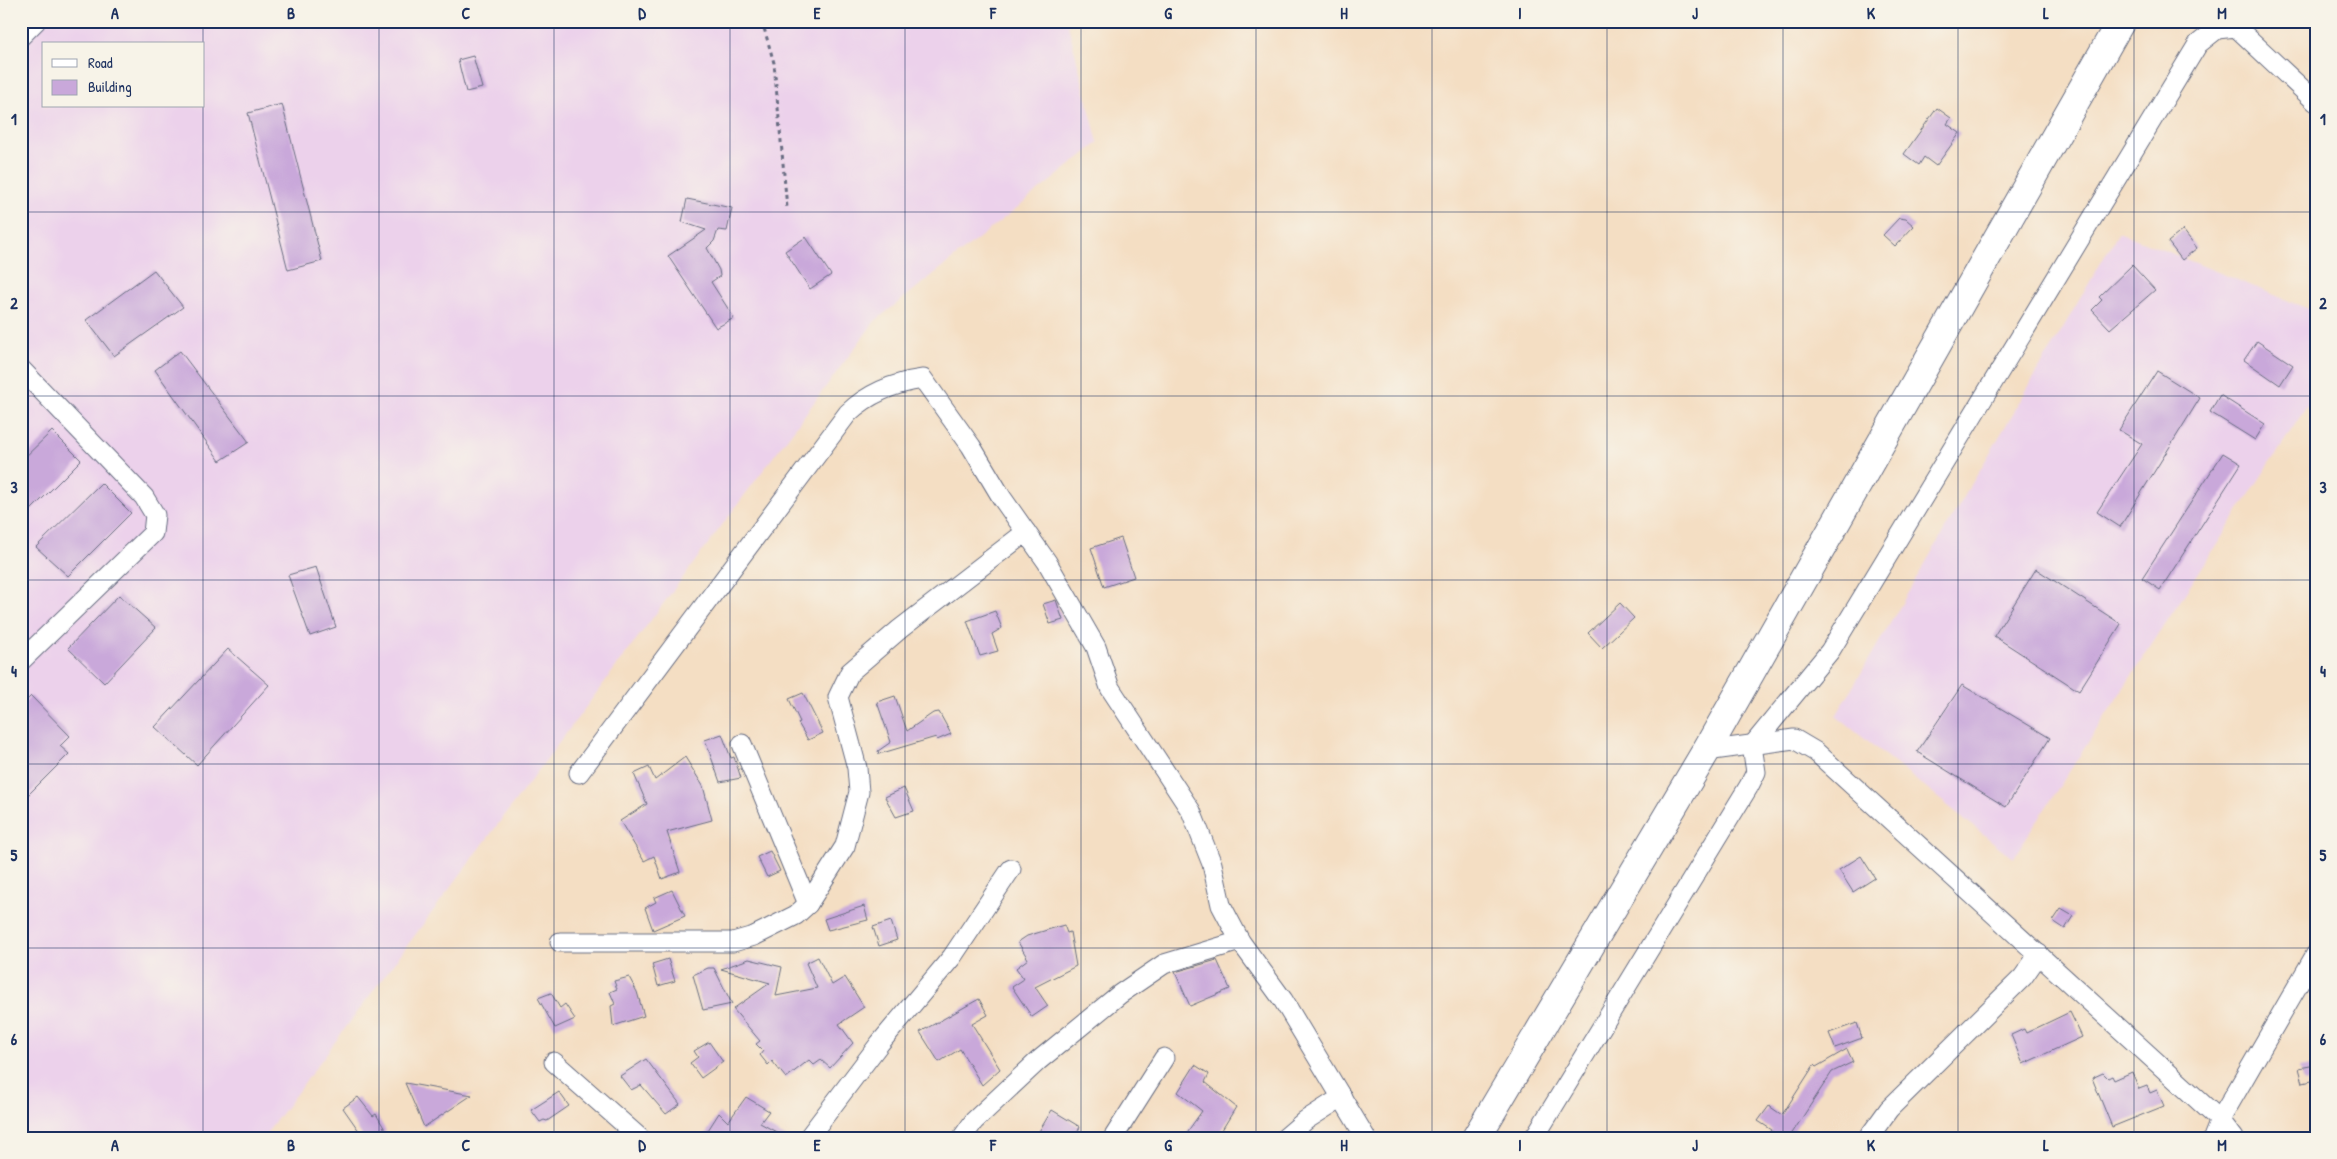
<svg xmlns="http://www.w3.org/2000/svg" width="2337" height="1159" font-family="'Patrick Hand',sans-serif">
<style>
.built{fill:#ecd1eb;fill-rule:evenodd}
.building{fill:#c9a8da}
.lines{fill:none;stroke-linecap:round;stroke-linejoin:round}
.minor-casing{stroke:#676c81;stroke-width:21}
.highway-casing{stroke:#676c81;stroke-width:30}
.path{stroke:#676c81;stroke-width:3;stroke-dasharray:4 4;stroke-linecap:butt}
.minor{stroke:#fff;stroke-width:19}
.highway{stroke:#fff;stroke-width:28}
.grid{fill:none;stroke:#1b2f5e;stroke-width:1;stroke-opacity:0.55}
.neatline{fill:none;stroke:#1b2f5e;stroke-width:2}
.grid-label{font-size:16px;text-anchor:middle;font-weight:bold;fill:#1b2f5e}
</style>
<rect width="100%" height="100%" fill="#f7f3e8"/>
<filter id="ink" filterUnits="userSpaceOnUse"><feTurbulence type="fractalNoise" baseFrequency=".02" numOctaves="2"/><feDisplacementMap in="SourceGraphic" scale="10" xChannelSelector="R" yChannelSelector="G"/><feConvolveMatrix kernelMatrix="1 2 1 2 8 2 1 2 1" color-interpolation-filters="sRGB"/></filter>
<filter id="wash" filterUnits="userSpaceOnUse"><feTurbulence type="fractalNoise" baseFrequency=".0096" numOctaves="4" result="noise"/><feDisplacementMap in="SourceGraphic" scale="20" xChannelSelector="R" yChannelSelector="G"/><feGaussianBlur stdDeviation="1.12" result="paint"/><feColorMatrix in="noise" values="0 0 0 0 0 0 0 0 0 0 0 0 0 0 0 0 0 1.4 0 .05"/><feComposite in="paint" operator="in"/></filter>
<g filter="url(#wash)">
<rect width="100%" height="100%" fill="#f4dec3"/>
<g class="built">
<path d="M 21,21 L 1067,21 L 1098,143 L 875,321 L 263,1138 L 21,1138 ZM 44,44 L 204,44 L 204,106 L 44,106 Z"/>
<polygon points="2119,232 2316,312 2316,410 2307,406 2013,858 1836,716"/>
</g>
<g id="blocks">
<g class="building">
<polygon points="473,56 482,88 466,92 458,60"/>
<polygon points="282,104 322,261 288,270 248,113"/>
<polygon points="1937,108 1951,118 1947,124 1960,133 1936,166 1924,157 1919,165 1904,154"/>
<polygon points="687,199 732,208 727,231 718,230 714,241 707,248 719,270 720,276 711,282 734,318 716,328 668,256 706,230 682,222"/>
<polygon points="1899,218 1906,219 1914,226 1895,246 1883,235"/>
<polygon points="2183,230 2197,248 2182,260 2168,242"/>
<polygon points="806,237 831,275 810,289 785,251"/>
<polygon points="2132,265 2155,290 2110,329 2092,310 2102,300 2099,297"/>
<polygon points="154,270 183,307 114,356 86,320"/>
<polygon points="2257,341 2293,365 2280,385 2244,360"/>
<polygon points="180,351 249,442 220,461 155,370"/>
<polygon points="2157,371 2200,398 2120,527 2097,512 2142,444 2119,430"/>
<polygon points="2220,395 2265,424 2255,440 2210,412"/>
<polygon points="52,431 81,460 21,520 21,461"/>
<polygon points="2223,453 2241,464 2160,590 2142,578"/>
<polygon points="101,483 131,513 68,576 36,547"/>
<polygon points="1121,538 1134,577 1104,587 1091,548"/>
<polygon points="316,567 336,627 310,636 288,575"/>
<polygon points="2036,569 2121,624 2079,691 1994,636"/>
<polygon points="119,595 156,628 104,683 68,648"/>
<polygon points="1056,600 1063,620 1050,624 1043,604"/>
<polygon points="1620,603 1634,618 1602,648 1588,633"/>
<polygon points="995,611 1002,628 992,634 998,651 980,656 967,621"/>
<polygon points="228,649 269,685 197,765 155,727"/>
<polygon points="1962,685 2050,738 2006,807 1917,752"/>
<polygon points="803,693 823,733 808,740 798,723 800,722 789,699"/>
<polygon points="31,696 70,736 60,746 69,754 21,802 21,706"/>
<polygon points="895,696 907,731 933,713 939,712 951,734 937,740 936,737 879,754 878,751 891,742 877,702"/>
<polygon points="722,734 731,758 734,757 741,778 720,782 705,740"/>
<polygon points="685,757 703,786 712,820 667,832 680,872 662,879 654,856 644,861 620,821 647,804 634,774 649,767 655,780"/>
<polygon points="904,788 914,811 896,817 885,797"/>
<polygon points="770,851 780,871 767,877 757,857"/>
<polygon points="1861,856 1875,878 1853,892 1839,870"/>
<polygon points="672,890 685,916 653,930 645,908 656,902 654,898"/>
<polygon points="864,906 868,920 828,930 824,919"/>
<polygon points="2061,909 2073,916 2065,929 2053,921"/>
<polygon points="891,921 897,940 879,946 873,927"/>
<polygon points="1064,925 1067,933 1070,932 1076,966 1035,987 1048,1006 1032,1017 1012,987 1024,979 1016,968 1028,959 1018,942 1027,936"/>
<polygon points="818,957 832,985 845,977 864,1007 839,1024 853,1043 830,1068 821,1060 814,1065 809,1060 786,1078 772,1061 768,1065 760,1055 763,1051 756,1044 760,1041 733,1009 770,983 721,969 749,959 782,967 776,996 817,988 806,963"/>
<polygon points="668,959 675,981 658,986 652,964"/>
<polygon points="1217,960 1230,989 1190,1006 1175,972"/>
<polygon points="708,968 714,968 732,1004 703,1010 693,975"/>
<polygon points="629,977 637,992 644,1016 613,1026 611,1006 615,1004 610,992 617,989 614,981"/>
<polygon points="551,993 560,1008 565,1004 575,1019 555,1028 538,998"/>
<polygon points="979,999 988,1015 972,1024 1000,1069 982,1085 960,1049 939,1062 920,1032"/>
<polygon points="2070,1012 2082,1037 2023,1064 2011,1035 2024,1029 2026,1033"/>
<polygon points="1857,1023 1862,1038 1835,1048 1829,1033"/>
<polygon points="709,1042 723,1062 701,1078 690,1063 698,1057 694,1051"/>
<polygon points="1847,1049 1853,1062 1832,1072 1789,1138 1767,1138 1772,1130 1758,1121 1769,1106 1782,1115 1814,1065 1816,1067"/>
<polygon points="646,1059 680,1104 666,1114 641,1085 631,1090 620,1076"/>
<polygon points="1195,1065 1209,1074 1205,1082 1236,1107 1217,1138 1183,1138 1202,1111 1178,1092"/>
<polygon points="2316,1065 2316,1080 2303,1083 2299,1068"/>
<polygon points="2132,1072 2139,1089 2147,1086 2150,1093 2157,1090 2164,1106 2112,1127 2092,1078 2103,1073 2108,1078 2112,1076 2114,1080"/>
<polygon points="405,1083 472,1095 424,1127"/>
<polygon points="559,1092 569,1106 547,1121 544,1120 540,1122 531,1110"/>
<polygon points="358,1097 373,1116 376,1114 386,1131 377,1138 364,1138 343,1108"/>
<polygon points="746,1097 769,1111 760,1123 787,1138 703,1138 719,1113 728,1122"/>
<polygon points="1052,1110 1080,1127 1074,1138 1035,1138"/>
</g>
</g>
</g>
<g filter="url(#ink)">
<use href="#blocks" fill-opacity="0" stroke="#676c81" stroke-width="1"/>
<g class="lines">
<defs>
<g id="minor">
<polyline points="21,36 36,21"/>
<polyline points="21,369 144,497 155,515 153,533 21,661"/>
<polyline points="742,744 808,904"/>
<polyline points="1706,751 1794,739 1816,752 2220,1120 2234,1138"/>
<path d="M 579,773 L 848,413 C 869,393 894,383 923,379 L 971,446 L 1002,498 L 1047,562 L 1096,647 L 1110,688 L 1191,811 L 1212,864 L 1221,905 L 1240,941 L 1283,1000 L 1366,1138"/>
<polyline points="560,942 733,942 754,936 796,915 808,904 845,846 859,792 857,768 838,697 850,672 900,629 1026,532"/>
<polyline points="554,1062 640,1138"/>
<polyline points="808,1138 880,1043 952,957 1011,869"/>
<polyline points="962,1138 974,1121 1038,1061 1120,994 1164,964 1240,941"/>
<polyline points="1113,1138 1164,1058"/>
<polyline points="1285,1138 1306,1120 1342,1097"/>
<polyline points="1534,1138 1749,786 1756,772 1752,746 1830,651 2198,44 2217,29 2236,27 2316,102"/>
<polyline points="1868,1138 1889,1109 2023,977 2039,954"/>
<polyline points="2213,1138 2220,1120 2316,954"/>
</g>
<polyline id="highway" points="1476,1138 1706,751 2121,21"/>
</defs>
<use href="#minor" class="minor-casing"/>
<use href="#highway" class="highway-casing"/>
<polyline class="path" points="762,21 774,63 787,208"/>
<use href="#minor" class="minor"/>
<use href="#highway" class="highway"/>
</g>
</g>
<path class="grid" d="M 203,21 L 203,44M 379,21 L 379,1138M 554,21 L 554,1138M 730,21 L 730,1138M 905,21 L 905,1138M 1081,21 L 1081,1138M 1256,21 L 1256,1138M 1432,21 L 1432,1138M 1607,21 L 1607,1138M 1783,21 L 1783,1138M 1958,21 L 1958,1138M 2134,21 L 2134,1138M 203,106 L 203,1138M 21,212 L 2316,212M 21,396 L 2316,396M 21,580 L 2316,580M 21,764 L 2316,764M 21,948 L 2316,948"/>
<rect width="2337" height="1159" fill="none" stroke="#f7f3e8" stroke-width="55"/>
<rect x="42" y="42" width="162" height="65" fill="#f7f3e8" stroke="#9fa5b1"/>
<rect x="52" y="59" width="25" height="8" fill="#ffffff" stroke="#9fa5b1"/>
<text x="88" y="68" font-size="15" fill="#1b2f5e">Road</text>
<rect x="52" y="80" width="25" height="15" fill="#c9a8da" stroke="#9fa5b1"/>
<text x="88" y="92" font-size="15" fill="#1b2f5e">Building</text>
<rect x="28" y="28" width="2282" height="1104" class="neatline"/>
<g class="grid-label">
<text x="115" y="19">A</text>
<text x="291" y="19">B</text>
<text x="466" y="19">C</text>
<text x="642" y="19">D</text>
<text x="817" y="19">E</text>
<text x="993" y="19">F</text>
<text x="1168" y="19">G</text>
<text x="1344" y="19">H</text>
<text x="1520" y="19">I</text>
<text x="1695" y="19">J</text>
<text x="1871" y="19">K</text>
<text x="2046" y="19">L</text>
<text x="2222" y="19">M</text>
<text x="14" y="125">1</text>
<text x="2323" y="125">1</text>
<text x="14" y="309">2</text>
<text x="2323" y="309">2</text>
<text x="14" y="493">3</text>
<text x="2323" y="493">3</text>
<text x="14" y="677">4</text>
<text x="2323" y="677">4</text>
<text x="14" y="861">5</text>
<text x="2323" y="861">5</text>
<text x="14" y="1045">6</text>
<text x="2323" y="1045">6</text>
<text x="115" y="1151">A</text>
<text x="291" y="1151">B</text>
<text x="466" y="1151">C</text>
<text x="642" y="1151">D</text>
<text x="817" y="1151">E</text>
<text x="993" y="1151">F</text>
<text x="1168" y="1151">G</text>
<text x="1344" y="1151">H</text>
<text x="1520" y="1151">I</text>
<text x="1695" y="1151">J</text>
<text x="1871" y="1151">K</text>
<text x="2046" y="1151">L</text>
<text x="2222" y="1151">M</text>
</g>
</svg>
